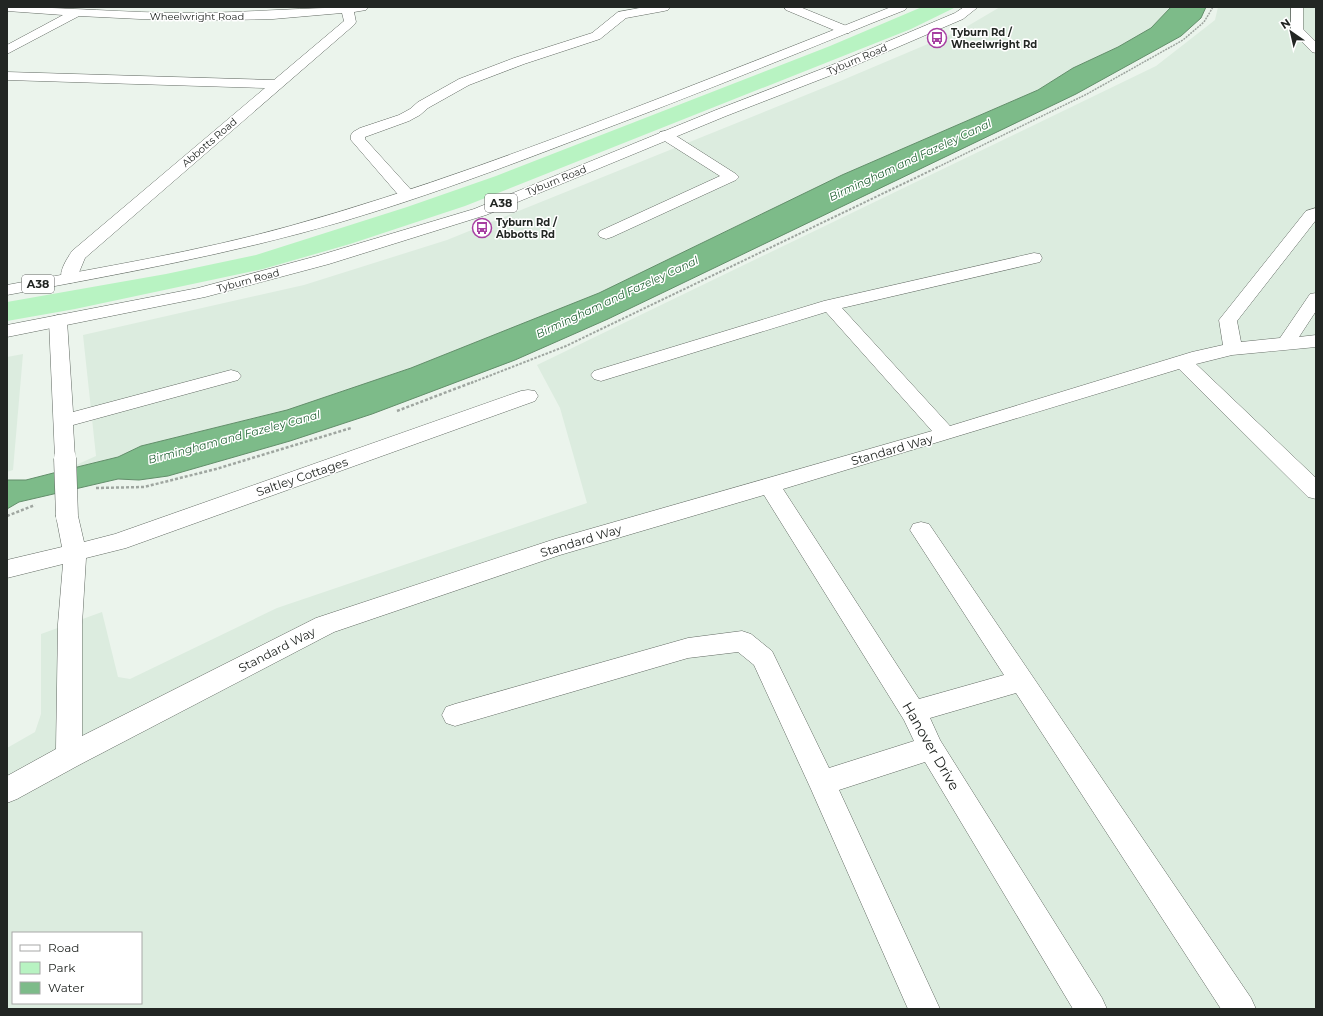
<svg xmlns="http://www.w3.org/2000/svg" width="1323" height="1016" font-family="Montserrat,sans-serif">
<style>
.built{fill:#dcecdf;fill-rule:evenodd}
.green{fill:#b8f3c2}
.water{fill:#7dbb89;stroke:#628e6a}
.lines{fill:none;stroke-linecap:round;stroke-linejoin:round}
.minor-casing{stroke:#626a63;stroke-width:1}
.highway-casing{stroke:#626a63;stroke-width:1}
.path-far2{stroke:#9fa6a0;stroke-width:1.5;stroke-dasharray:2 1;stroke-linecap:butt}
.path-far1{stroke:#9fa6a0;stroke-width:2;stroke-dasharray:2.5 1.5;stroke-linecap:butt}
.path{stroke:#9fa6a0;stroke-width:2.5;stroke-dasharray:3 2;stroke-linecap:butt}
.minor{fill:#fff;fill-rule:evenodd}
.highway{fill:#fff;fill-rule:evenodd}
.minor-bridge-casing{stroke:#626a63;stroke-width:23;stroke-linecap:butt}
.minor-bridge{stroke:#fff;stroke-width:22}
.labels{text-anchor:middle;stroke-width:3;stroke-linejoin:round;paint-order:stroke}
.far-street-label{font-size:10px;fill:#222623;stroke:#fff}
.far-poi-label{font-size:10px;font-weight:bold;fill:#222623;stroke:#fff;text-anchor:start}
.far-water-label{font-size:11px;font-style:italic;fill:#226334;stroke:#fff}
.shield{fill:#fff;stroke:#646765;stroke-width:1}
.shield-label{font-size:11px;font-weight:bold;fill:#222623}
.street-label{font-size:12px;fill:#222623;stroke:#fff}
.near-street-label{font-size:14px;fill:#222623;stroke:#fff}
</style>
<rect width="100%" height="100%" fill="#ebf4ec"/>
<g class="built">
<polygon points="1000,7 1171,7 1151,28 1118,47 1073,68 1038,90 842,175 599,293 411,368 287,410 141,446 118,457 65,470 96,456 83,335 304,285 447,240 838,82 961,30"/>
<path d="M 1218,7 L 1316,7 L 1316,1009 L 7,1009 L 7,748 L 35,732 L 41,714 L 41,634 L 102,612 L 118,677 L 130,679 L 277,608 L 587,503 L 560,408 L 537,365 L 1156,66 L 1215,20 ZM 13,933 L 141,933 L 141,1003 L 13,1003 Z"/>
<polygon points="23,354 13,470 7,472 7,357"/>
</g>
<polygon class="green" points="922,7 956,7 911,29 465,206 350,244 263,269 75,309 7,321 7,302 166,274 256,255 407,207 496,176 830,46"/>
<polygon class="water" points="1171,7 1206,7 1201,18 1181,36 1076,94 608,319 515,360 372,414 290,441 168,476 139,480 118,479 19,502 7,509 7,480 26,480 65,470 118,457 141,446 287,410 411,368 599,293 842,175 1038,90 1073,68 1118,47 1151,28"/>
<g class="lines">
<defs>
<g id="minor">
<path d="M 7,7 C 67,7 126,13 186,13 C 247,13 307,7 368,7 L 366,10 L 354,12 L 356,22 L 354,25 L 85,258 L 75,282 L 69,283 L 63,282 C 57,273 67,259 72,251 L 265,88 L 7,80 L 7,72 L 274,80 L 344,21 L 342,13 L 273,19 L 229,20 L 140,19 L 79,16 L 7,54 L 7,45 L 63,15 L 7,11 Z"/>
<polygon points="645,7 670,7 668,10 664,11 626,18 600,39 524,64 469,85 428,108 420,115 409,121 365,137 365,139 413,192 415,195 413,198 407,200 401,198 351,140 351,135 353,132 360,128 399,115 410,109 418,102 459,79 514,58 592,33 618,12"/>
<polygon points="784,7 800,7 849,27 851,30 849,33 841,33 786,10"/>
<polygon points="1291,7 1303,7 1303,29 1316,42 1316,53 1312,52 1291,30"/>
<polygon points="665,131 670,132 736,174 739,177 736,180 612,237 606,239 600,237 598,234 600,231 720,176 660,138 658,135 660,132"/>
<polygon points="1316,208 1316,220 1237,321 1241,342 1280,338 1310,294 1316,293 1316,311 1299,337 1316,335 1316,347 1232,355 1196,364 1316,478 1316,499 1308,497 1179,369 783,489 919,699 1004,675 910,530 913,524 921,522 929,524 1251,998 1256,1009 1221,1009 1016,693 930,718 940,740 1102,998 1107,1009 1073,1009 925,762 839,790 940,1009 908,1009 810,787 754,665 738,652 688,658 455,726 446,723 442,715 446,707 455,704 688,638 742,631 751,634 772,651 829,768 914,741 904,720 764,495 560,555 334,632 79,765 17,799 7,803 7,776 56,749 58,624 63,564 7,578 7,560 62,547 56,516 59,510 67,508 75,510 78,516 84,542 115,534 521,391 528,390 535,391 538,396 535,401 126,548 86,558 82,624 82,736 316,618 555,539 932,431 826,312 601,381 594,379 591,375 594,371 824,301 1034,253 1040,254 1042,258 1040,262 842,308 950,426 1192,352 1223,345 1219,320 1306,211"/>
<polygon points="58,315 64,317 67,321 73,412 231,370 238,372 241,376 238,380 73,425 75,458 72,463 65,465 58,463 55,458 49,321 52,317"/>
</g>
<g id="highway">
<path d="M 891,7 L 907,7 L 905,10 L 872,23 C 774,63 677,102 578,139 C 500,169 422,198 341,222 C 232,254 119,274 7,295 L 7,285 C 102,267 197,252 290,226 C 416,191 539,145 660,98 C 737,68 814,38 891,7 Z"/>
<polygon points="964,7 978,7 963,19 842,71 726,116 486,215 329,264 205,297 7,337 7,325 198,288 317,256 474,209 716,110 832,65 955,13"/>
</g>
</defs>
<use href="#minor" class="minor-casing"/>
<use href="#highway" class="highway-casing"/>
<polyline class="path-far2" points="936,168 1087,94 1183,40 1204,22 1213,7"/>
<polyline class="path-far1" points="471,383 566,346 938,167"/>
<g class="path">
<polyline points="397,411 473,382"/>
<polyline points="96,488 144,487 216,469 351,428"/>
<polyline points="7,516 35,505"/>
</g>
<use href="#minor" class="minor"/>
<use href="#highway" class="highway"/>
<defs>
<polyline id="minor-bridge" points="65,458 67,516"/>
</defs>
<use href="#minor-bridge" class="minor-bridge-casing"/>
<use href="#minor-bridge" class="minor-bridge"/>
</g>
<defs>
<symbol id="bus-ring" viewBox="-11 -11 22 22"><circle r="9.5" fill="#fff" stroke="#a73fa2" stroke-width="1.5"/><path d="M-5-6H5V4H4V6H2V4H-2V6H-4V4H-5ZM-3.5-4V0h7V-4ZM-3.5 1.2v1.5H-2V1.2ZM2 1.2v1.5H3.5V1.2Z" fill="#a73fa2"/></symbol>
</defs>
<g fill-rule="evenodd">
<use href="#bus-ring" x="926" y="27" width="22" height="22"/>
<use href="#bus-ring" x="471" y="217" width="22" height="22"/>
</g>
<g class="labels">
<g class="far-street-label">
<text x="197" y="20">Wheelwright Road</text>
<text transform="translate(857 59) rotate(-23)" y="4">Tyburn Road</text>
<text transform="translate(209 142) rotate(-41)" y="4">Abbotts Road</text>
<text transform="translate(556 180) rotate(-22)" y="4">Tyburn Road</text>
<text transform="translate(248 280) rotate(-15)" y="4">Tyburn Road</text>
</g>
<g class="far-poi-label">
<text x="951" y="36">Tyburn Rd /<tspan x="951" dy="12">Wheelwright Rd</tspan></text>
<text x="496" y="226">Tyburn Rd /<tspan x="496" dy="12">Abbotts Rd</tspan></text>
</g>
<g class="far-water-label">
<text transform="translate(910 160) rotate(-25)" y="4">Birmingham and Fazeley Canal</text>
<text transform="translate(617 297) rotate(-25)" y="4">Birmingham and Fazeley Canal</text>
<text transform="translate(234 437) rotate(-15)" y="4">Birmingham and Fazeley Canal</text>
</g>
<g class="shield">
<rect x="485" y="194" width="32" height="18" rx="3"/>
<rect x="22" y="275" width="32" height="18" rx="3"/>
</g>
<g class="shield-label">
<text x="501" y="207">A38</text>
<text x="38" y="288">A38</text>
</g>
<g class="street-label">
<text transform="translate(892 450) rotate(-16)" y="4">Standard Way</text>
<text transform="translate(302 477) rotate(-19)" y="4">Saltley Cottages</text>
<text transform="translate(581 541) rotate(-17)" y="4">Standard Way</text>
<text transform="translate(277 650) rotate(-27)" y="4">Standard Way</text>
</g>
<g class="near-street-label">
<text transform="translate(931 746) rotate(60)" y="5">Hanover Drive</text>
</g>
</g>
<rect width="1323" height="1016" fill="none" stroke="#222623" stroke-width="16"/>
<rect x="12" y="932" width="130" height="72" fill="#ffffff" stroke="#a7a8a7"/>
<rect x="20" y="945" width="20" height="6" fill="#ffffff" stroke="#a7a8a7"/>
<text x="48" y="952" font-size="12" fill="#222623">Road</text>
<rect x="20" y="962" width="20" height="12" fill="#b8f3c2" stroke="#a7a8a7"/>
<text x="48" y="972" font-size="12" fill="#222623">Park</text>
<rect x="20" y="982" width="20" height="12" fill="#7dbb89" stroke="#a7a8a7"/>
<text x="48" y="992" font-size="12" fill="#222623">Water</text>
<g transform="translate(1291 32) rotate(326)" stroke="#ffffff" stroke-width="3" paint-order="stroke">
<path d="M0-3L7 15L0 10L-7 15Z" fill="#222623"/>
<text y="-6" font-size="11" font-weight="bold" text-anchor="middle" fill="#222623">N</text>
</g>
</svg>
